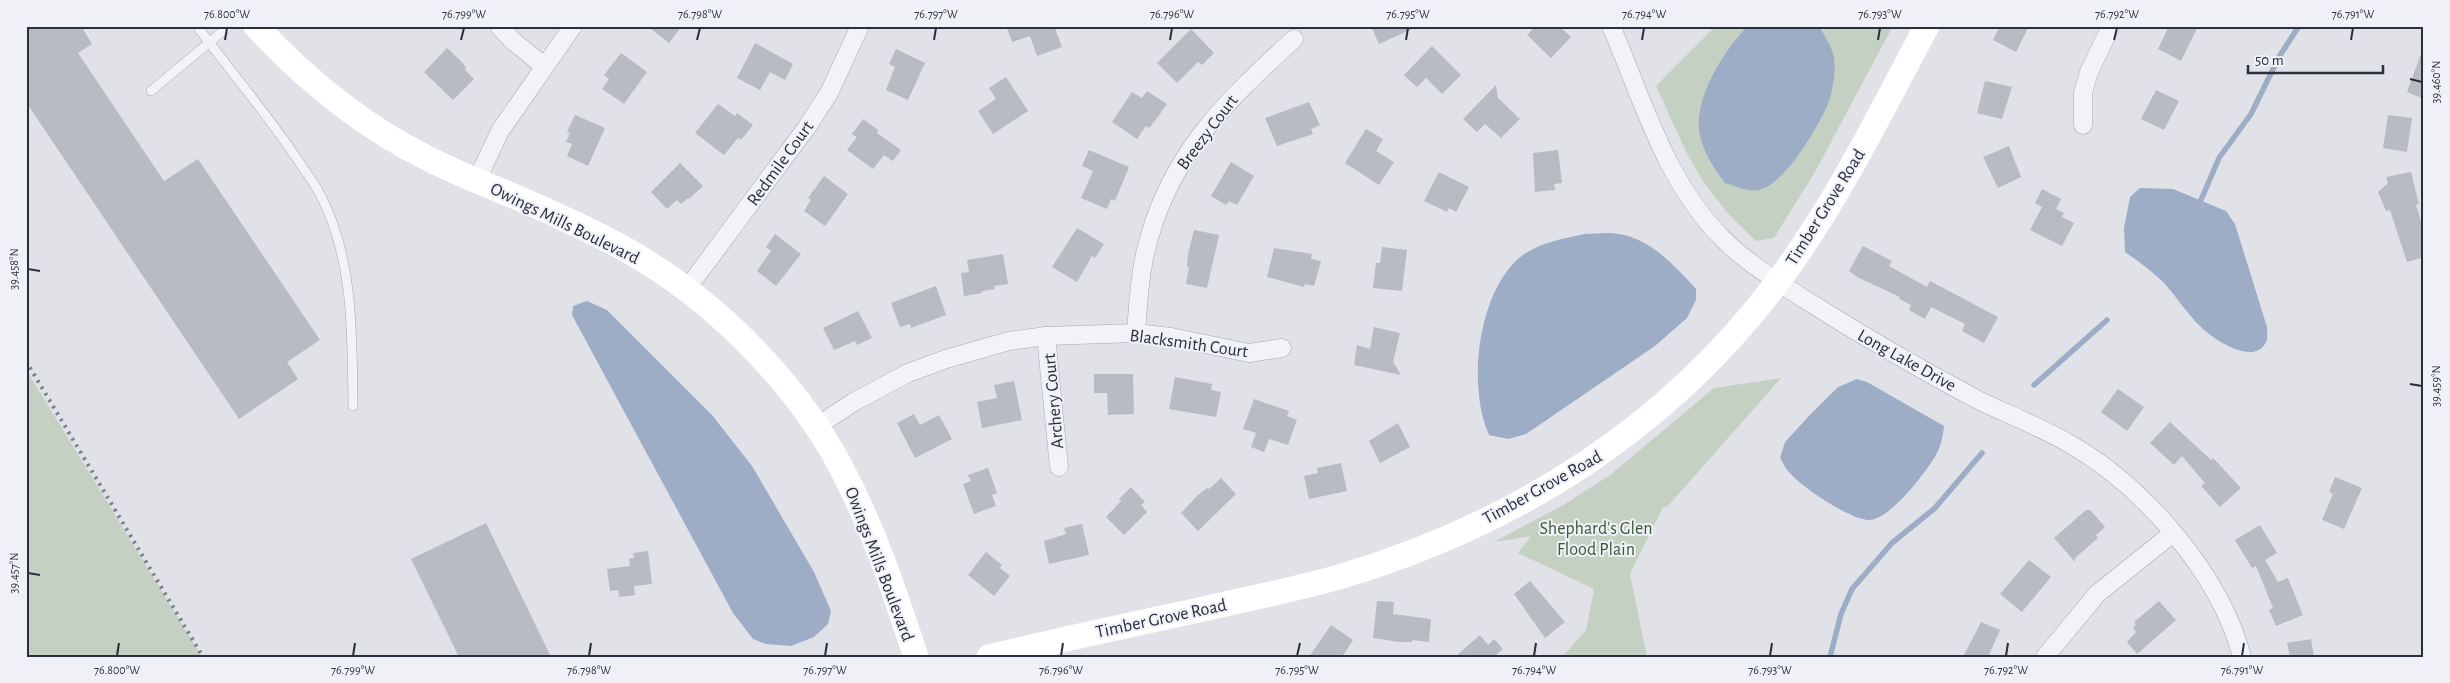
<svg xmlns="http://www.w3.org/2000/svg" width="2450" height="683" font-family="'Alegreya Sans',sans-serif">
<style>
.green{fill:#c4d1c2}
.water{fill:#9dadc6}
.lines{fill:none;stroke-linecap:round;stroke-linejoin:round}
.stream{stroke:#9dadc6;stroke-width:5.5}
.building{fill:#b8bbc4}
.lane-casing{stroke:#a6a9b2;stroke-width:10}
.street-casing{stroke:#a6a9b2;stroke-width:19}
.lane{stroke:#f2f3f7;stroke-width:9}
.street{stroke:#f2f3f7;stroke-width:18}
.secondary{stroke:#fff;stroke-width:25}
.rail{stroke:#7b8190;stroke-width:4;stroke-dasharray:2.5 5;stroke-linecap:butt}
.ticks{fill:none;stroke:#2a2f3e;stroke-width:2}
.labels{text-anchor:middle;stroke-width:4;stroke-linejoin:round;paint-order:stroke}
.street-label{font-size:18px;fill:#2a2f3e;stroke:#eff1f6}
.park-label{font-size:18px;fill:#3b5938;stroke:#eff1f6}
.neatline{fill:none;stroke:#2a2f3e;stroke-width:2}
.ticks-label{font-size:12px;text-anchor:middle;fill:#2a2f3e}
</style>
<rect width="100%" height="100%" fill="#e0e2e8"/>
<g class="green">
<polygon points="1716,26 1893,26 1815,172 1774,238 1756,241 1730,216 1704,183 1687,154 1656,86"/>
<polygon points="26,369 38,389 202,657 26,657"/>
<polygon points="1781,378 1668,506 1663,507 1630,574 1647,657 1562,657 1586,630 1594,589 1518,553 1531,536 1494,542 1565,504 1610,475 1714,388"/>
</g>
<g class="water">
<path d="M 1748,26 L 1819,26 C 1824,34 1830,45 1833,53 C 1837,67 1833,93 1827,106 C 1817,129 1784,185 1759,190 C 1748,192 1735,186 1725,183 C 1715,170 1706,156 1701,140 C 1690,103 1723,51 1748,26 Z"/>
<path d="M 2140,188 L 2173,189 L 2226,211 L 2235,224 L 2267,327 C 2267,331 2268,339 2266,342 C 2254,367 2213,339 2201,327 C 2187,314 2177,297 2164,283 C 2152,271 2139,262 2125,252 L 2124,228 L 2130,197 Z"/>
<path d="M 1584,234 C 1595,234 1608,232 1619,234 C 1651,239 1675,266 1696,289 L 1696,300 L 1687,318 L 1655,346 L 1526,434 L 1508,439 L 1489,435 C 1468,388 1477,304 1512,265 C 1530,244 1558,240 1584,234 Z"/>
<polygon points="587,301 607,310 712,415 752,466 814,572 831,611 828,624 814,637 791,646 766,644 753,639 733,613 572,315 573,306"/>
<path d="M 1857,379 L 1867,382 L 1944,426 C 1943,436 1941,446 1936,455 C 1926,472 1890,520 1869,520 C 1850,520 1800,486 1788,471 C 1785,468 1783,462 1780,458 L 1785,442 L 1809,416 L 1838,387 Z"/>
</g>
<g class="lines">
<g class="stream">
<polyline points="2201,200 2219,158 2251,114 2279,57 2299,26"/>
<polyline points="2034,385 2107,320"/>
<polyline points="1830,657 1841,614 1852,589 1892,543 1935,508 1982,453"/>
</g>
</g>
<g class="building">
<polygon points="26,26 81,26 92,44 78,53 164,181 198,159 320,340 287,362 298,379 239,419 26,102"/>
<polygon points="647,26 682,26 669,43"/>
<polygon points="1006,26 1054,26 1062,47 1037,56 1030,36 1012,42"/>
<polygon points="1371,26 1419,26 1379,44"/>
<polygon points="1536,26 1559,26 1571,37 1551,58 1527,35"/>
<polygon points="2000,26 2029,26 2016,52 1993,40"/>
<polygon points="2169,26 2198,26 2181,61 2158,49"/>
<polygon points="1191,29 1214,53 1202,65 1198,62 1177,83 1157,63"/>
<polygon points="755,43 793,64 785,80 770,72 760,90 737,78"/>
<polygon points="1432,46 1461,75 1442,94 1426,78 1417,87 1404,75"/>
<polygon points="447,48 463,63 466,68 465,70 474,79 453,100 424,72"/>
<polygon points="896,49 925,63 908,100 886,90 895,67 889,64"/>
<polygon points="2422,51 2424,51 2424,99 2407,92"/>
<polygon points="621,53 647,72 624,104 602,89 609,79 604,75"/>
<polygon points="1006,77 1028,111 993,134 978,111 996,99 989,88"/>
<polygon points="1985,81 2012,87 2002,119 1977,113"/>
<polygon points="1496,85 1498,98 1520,119 1501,138 1485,124 1477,132 1463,119"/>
<polygon points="2156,90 2179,101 2164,130 2141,119"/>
<polygon points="1147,91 1167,104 1157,118 1149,128 1146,126 1137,139 1112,122 1132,92 1142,98"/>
<polygon points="1309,102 1320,125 1311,129 1313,134 1277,146 1265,118"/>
<polygon points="718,104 735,116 737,113 753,125 741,140 738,138 724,155 695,133"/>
<polygon points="575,115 605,128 588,166 567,156 572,144 566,142 570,133 567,132"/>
<polygon points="2388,115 2412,118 2407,152 2383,148"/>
<polygon points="863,119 878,130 877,133 901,150 893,161 884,155 873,169 847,150 857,137 852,134"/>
<polygon points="1366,129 1383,139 1376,151 1394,162 1379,185 1345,163"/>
<polygon points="2009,146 2021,177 1998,188 1983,157"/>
<polygon points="1089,150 1129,167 1115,201 1111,199 1107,209 1081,198 1093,171 1082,166"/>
<polygon points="1558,150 1562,183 1554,184 1555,190 1535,192 1533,153"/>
<polygon points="1231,162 1254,176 1237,205 1229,201 1226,205 1211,196"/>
<polygon points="680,163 703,186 689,199 688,198 681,204 677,200 667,209 651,192"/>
<polygon points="1439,172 1469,187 1456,212 1449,208 1447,212 1424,201"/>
<polygon points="2411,172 2419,204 2416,205 2424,230 2424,257 2407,262 2390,210 2386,211 2378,192 2388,183 2386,177"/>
<polygon points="824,176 848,194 825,226 804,211 811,200 808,198"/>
<polygon points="2042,189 2061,199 2056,209 2064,213 2062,217 2074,223 2062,246 2030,230 2042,207 2035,203"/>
<polygon points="1077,228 1104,244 1095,258 1092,256 1077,282 1052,267"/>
<polygon points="1194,230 1219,235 1207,288 1186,284 1189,267 1187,267 1188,254"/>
<polygon points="775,234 801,254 776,286 757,271 771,251 766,247"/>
<polygon points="1863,246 1892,261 1889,266 1927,287 1930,281 1998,317 1984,343 1962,331 1965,324 1931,307 1925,319 1909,310 1911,305 1899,299 1900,297 1859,278 1849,271"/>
<polygon points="1382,247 1407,250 1402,291 1373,288 1376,263 1380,263"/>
<polygon points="1274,248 1312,254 1311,259 1321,261 1314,286 1305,284 1304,287 1267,277"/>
<polygon points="1003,254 1008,284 994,286 995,289 982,291 982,293 964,296 961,273 969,272 967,260"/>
<polygon points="936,286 946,315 911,328 910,324 900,327 891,303"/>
<polygon points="858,311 872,338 857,345 855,341 834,350 823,328"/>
<polygon points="1374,327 1400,333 1393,362 1401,375 1354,365 1357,345 1370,349"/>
<polygon points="1094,374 1133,374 1134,414 1108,415 1107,393 1094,393"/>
<polygon points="1175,377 1212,384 1211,390 1221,392 1216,417 1169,409"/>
<polygon points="1014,381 1022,420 982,428 977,402 997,398 994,385"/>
<polygon points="2118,389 2144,407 2127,431 2101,412"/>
<polygon points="1254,399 1289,411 1287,416 1297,420 1288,445 1269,439 1264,452 1251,447 1256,433 1243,429"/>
<polygon points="914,414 920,425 939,415 952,439 915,458 897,423"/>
<polygon points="2170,422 2211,460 2213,458 2241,488 2220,507 2201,486 2205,483 2182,456 2174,465 2150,443"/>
<polygon points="1398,423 1410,447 1380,463 1369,441"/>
<polygon points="1341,463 1347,491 1309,499 1304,476 1318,473 1317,468"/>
<polygon points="988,468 997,493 992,495 996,506 974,514 963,484 971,481 968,475"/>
<polygon points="2335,477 2362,488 2344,529 2322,520 2333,494 2329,492"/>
<polygon points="1221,478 1236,494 1198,531 1181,513 1198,495 1207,488 1209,489"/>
<polygon points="1131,487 1145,502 1141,505 1147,512 1124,535 1106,517 1121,501 1119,499"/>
<polygon points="2086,510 2090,510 2105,527 2096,535 2098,538 2075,558 2075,562 2054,538"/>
<polygon points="486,523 551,657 459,657 411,559"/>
<polygon points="1082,524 1089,555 1049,564 1044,541 1066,534 1064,528"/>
<polygon points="2260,525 2277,553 2265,560 2278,582 2288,578 2303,615 2276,626 2269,610 2273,608 2256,566 2252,568 2235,540"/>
<polygon points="648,551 652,584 634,586 635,595 619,597 618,590 610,591 607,569 630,566 629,559 634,558 633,553"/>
<polygon points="986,552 1002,565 1000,568 1010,576 994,596 968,575"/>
<polygon points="2029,560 2051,577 2022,612 2000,594"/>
<polygon points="1530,581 1565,622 1545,638 1514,594"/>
<polygon points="1377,601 1394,602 1393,614 1431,619 1429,642 1412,640 1412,642 1399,642 1373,638"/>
<polygon points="2159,601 2176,620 2137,654 2127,642 2136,632 2133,628 2136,625 2134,622"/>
<polygon points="1981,622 2000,630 1988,657 1963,657"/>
<polygon points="1331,625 1353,640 1342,657 1309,657"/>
<polygon points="1480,635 1488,645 1494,639 1503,649 1496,655 1498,657 1455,657"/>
<polygon points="2311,639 2314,657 2290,657 2287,643"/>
</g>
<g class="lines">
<defs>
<g id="lane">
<path d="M 197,26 C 229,70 265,111 295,156 C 304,170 315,183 322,198 C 354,262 352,336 353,406"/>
<polyline points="151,91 229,26"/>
</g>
<g id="street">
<polyline points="499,26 513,41 544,66"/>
<path d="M 1611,26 C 1643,100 1665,181 1723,239 C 1746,262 1774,279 1801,297 C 1859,334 1918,368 1978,400 C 2009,415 2041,427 2070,444 C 2144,487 2220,573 2242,657"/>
<polyline points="2083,125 2083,93 2089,72 2111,26"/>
<polyline points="477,180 500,131 573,26"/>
<polyline points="686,290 807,127 829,93 860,26"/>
<path d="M 1136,333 C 1138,307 1139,280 1145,254 C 1167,157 1224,103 1294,39"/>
<polyline points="1046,336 1059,467"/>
<polyline points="816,427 852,403 908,373 946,359 1009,341 1046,336 1136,333 1171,337 1249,353 1282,348"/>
<polyline points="2045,657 2097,594 2173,533"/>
</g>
</defs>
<use href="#lane" class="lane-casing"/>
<use href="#street" class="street-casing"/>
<use href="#lane" class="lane"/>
<use href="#street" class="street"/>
<g class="secondary">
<path d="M 256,26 C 306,80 364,127 429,159 C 472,181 518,196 560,217 C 589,230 618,244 645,261 C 726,311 805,393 847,479 C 876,536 896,596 916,657"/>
<path d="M 989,657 C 1059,640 1129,625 1199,610 C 1246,599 1293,590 1339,577 C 1515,525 1669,428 1779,280 C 1838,201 1880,113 1927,26"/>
</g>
<polyline class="rail" points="26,361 203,657"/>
</g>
<path class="ticks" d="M 225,40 L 227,28M 461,40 L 464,28M 697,40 L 700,28M 934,40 L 936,28M 1170,40 L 1172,28M 1406,40 L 1408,28M 1642,40 L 1644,28M 1878,40 L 1880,28M 2114,40 L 2117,28M 2351,40 L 2353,28M 2410,79 L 2422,82M 28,269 L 40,271M 2410,384 L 2422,386M 28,573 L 40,575M 117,656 L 119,643M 353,656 L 355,643M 589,656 L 591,643M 825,656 L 827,643M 1061,656 L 1063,643M 1297,656 L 1300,643M 1534,656 L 1536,643M 1770,656 L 1772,643M 2006,656 L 2008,643M 2242,656 L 2244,643"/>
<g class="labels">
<g class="street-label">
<text transform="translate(1207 132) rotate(-53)" y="6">Breezy Court</text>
<text transform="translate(780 163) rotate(-54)" y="6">Redmile Court</text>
<text transform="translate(1825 207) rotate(-58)" y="6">Timber Grove Road</text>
<text transform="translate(565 223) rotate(26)" y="6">Owings Mills Boulevard</text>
<text transform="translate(1189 343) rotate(8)" y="6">Blacksmith Court</text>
<text transform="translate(1907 360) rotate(29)" y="6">Long Lake Drive</text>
<text transform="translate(1053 401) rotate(-95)" y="6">Archery Court</text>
<text transform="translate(1542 487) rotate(-29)" y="6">Timber Grove Road</text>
<text transform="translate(880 564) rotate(69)" y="6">Owings Mills Boulevard</text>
<text transform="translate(1161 618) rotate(-12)" y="6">Timber Grove Road</text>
</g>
<g class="park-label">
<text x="1596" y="534">Shephard's Glen<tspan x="1596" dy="21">Flood Plain</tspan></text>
</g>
</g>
<rect width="2450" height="683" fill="none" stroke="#eff1f6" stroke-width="55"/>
<path d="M2248 65v8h135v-8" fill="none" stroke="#2a2f3e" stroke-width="2.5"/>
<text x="2255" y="65" font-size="15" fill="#2a2f3e" stroke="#eff1f6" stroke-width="4" paint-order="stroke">50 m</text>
<rect x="28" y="28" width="2394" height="628" class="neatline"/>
<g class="ticks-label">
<text x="227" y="18">76.800°W</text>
<text x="464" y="18">76.799°W</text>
<text x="700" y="18">76.798°W</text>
<text x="936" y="18">76.797°W</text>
<text x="1172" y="18">76.796°W</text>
<text x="1408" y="18">76.795°W</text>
<text x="1644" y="18">76.794°W</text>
<text x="1880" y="18">76.793°W</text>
<text x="2117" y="18">76.792°W</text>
<text x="2353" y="18">76.791°W</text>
<text transform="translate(2436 82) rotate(-90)" y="4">39.460°N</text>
<text transform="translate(14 269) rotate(-90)" y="4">39.458°N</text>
<text transform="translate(2436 386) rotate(-90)" y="4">39.459°N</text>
<text transform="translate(14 573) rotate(-90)" y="4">39.457°N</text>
<text x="117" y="674">76.800°W</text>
<text x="353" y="674">76.799°W</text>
<text x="589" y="674">76.798°W</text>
<text x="825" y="674">76.797°W</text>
<text x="1061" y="674">76.796°W</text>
<text x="1297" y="674">76.795°W</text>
<text x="1534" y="674">76.794°W</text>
<text x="1770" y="674">76.793°W</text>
<text x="2006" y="674">76.792°W</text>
<text x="2242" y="674">76.791°W</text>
</g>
</svg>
